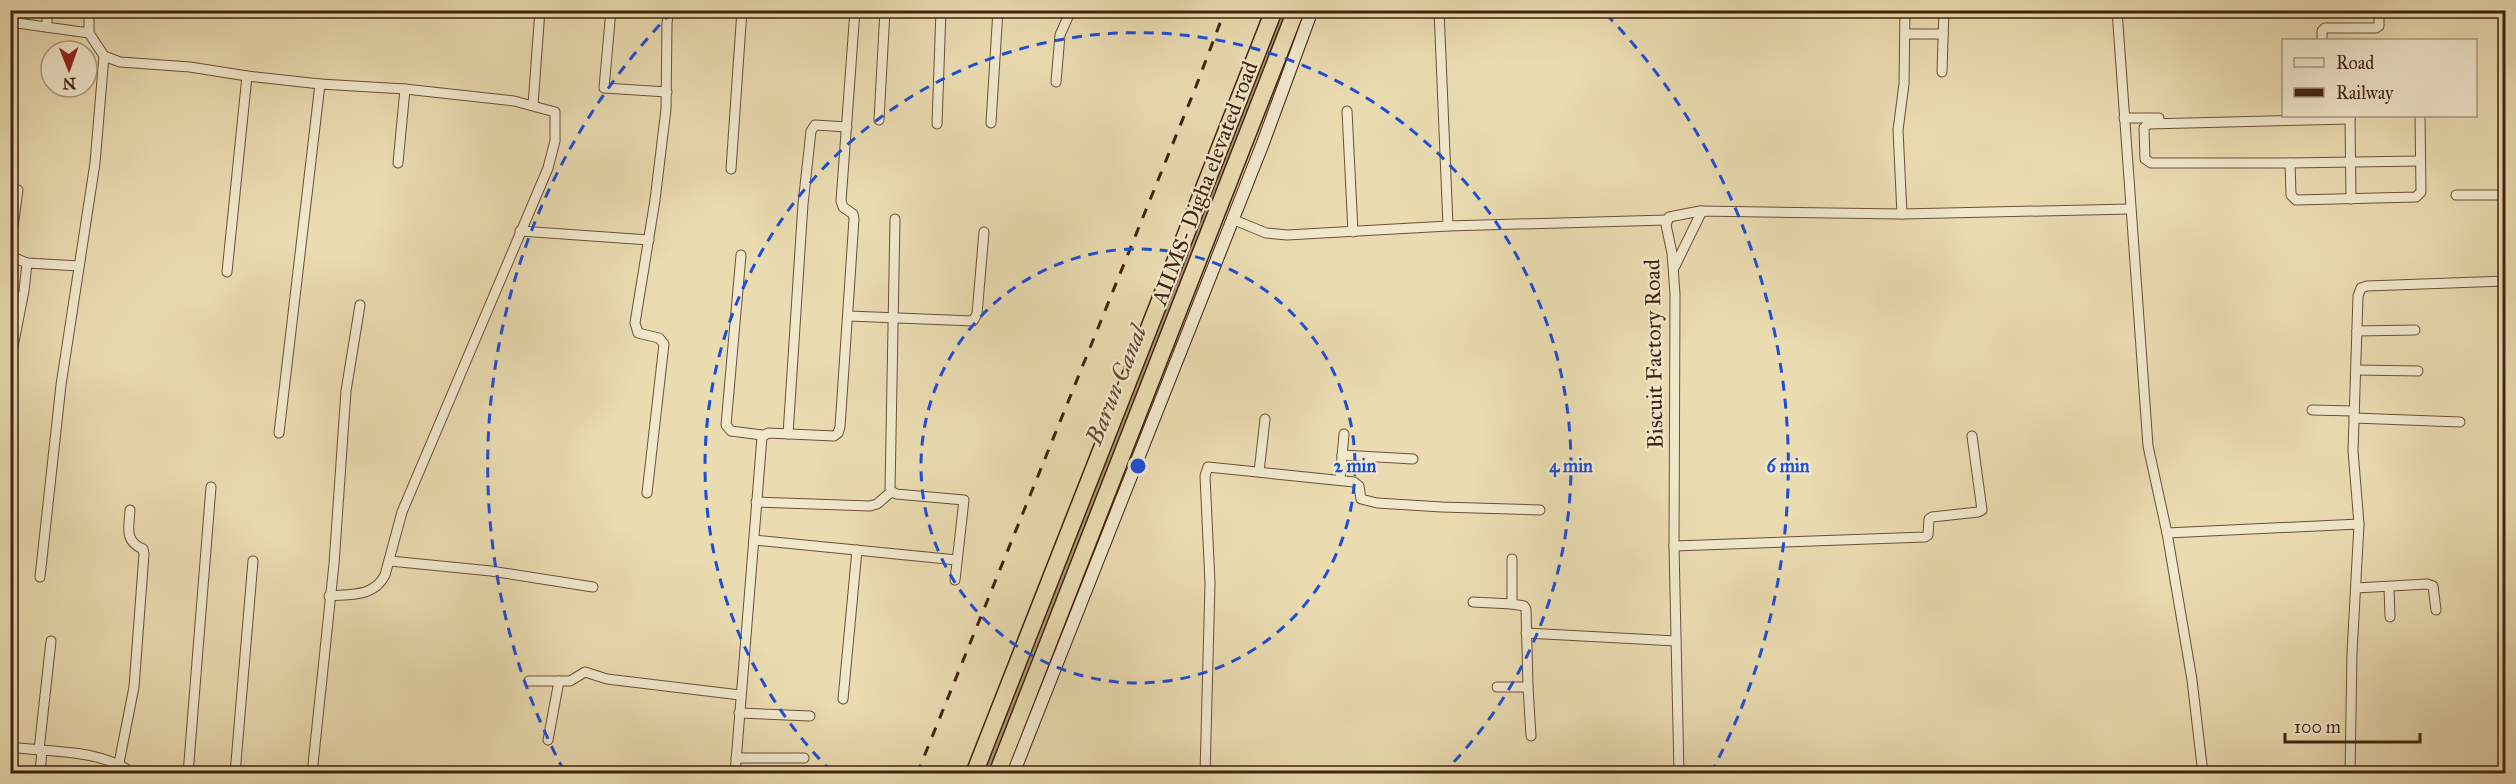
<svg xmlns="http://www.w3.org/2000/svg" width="2516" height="784" font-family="'IM FELL Great Primer',serif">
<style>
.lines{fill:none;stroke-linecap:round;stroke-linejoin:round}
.canal{stroke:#b19c7a;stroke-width:9}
.street-casing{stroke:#6b5037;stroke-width:11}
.secondary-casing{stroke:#41220e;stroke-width:14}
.highway-casing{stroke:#41220e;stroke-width:19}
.street{stroke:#f1e8cc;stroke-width:9}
.secondary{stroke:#f1e8cc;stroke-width:12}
.highway{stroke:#eadbb1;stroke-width:16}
.rail{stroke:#41220e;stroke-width:3;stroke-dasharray:10 10;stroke-linecap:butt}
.ring{fill:none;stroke:#1d4ed8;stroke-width:3;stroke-dasharray:10 8}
.labels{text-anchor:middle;stroke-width:4.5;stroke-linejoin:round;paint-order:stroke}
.street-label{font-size:22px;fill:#41220e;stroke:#f1e8cc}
.water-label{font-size:24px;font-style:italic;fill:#63472e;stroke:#f1e8cc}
.centre{fill:#1d4ed8;stroke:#f1e8cc;stroke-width:3}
.ring-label{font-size:18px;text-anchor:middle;font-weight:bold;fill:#1d4ed8;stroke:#f1e8cc;stroke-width:4.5;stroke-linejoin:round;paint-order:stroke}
</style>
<rect width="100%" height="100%" fill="#eadbb1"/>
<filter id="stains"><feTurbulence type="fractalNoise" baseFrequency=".00333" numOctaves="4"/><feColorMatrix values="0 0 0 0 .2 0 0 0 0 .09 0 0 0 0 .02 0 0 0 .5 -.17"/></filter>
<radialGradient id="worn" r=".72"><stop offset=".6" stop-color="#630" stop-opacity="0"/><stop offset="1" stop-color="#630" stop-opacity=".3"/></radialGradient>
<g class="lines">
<polyline class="canal" points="983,774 1285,10"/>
<defs>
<g id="street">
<polyline points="47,10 47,27"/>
<polyline points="611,10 604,88 667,92"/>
<polyline points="1439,10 1448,226"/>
<polyline points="2117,10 2148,446 2167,533 2192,680 2203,774"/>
<polyline points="10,22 89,33 104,56 120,62 190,67 247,76 320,84"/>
<polyline points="89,33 89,10"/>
<polyline points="1905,34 1943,34"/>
<polyline points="2322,40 2322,31 2325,28 2376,28 2379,26 2379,10"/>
<polyline points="1942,72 1944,10"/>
<polyline points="1056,82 1060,35 1071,10"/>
<polyline points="533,105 540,10"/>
<polyline points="1347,111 1353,232"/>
<polyline points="2350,116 2350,119 2148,124 2144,128 2145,159 2151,163 2290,163 2291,195 2296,200 2416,197 2421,192 2420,116"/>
<polyline points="2124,118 2159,118"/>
<polyline points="2350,119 2351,199"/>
<polyline points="879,120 885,10"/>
<polyline points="991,123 998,10"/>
<polyline points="937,124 941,10"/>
<polyline points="398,163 405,89"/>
<polyline points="2290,163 2420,161"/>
<polyline points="731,169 742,10"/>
<polyline points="2456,195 2506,195"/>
<polyline points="1902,214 1898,130 1904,84 1905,10"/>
<polyline points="895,219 890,490 896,494 964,500 955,580"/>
<polyline points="1232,219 1266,233 1287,235 1448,226 1667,220"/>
<polyline points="520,231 649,240"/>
<polyline points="10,249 18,190"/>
<polyline points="741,255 726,425 731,431 762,435"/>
<polyline points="10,256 27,263"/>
<polyline points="1674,268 1702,211"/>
<polyline points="227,272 247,76"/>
<polyline points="849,316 973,321 977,314 984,232"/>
<polyline points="2357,331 2415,330"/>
<polyline points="10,362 24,291 27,263 79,266"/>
<polyline points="2356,370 2418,371"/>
<polyline points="2312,410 2354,411"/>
<polyline points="2354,418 2460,422"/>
<path d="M 279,433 L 320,84 L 405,89 L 514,101 L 555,112 L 555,141 L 548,168 L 402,512 L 385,575 C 374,597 351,594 329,596"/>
<polyline points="788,434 803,204 811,131 815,125 847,127"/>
<polyline points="1342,455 1413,459"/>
<polyline points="1259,472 1265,419"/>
<polyline points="1340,480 1344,434"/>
<polyline points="647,493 664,344 659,338 638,333 635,323 655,200 666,109 667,23 669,10"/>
<polyline points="756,502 870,506 877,504 891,492"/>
<polyline points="2167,533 2359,524"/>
<polyline points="754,540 957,560"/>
<polyline points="1674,546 1925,537 1928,535 1929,519 1932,517 1978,512 1982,510 1972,436"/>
<polyline points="390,561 491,571 593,587"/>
<polyline points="40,577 61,385 95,163 104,56"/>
<polyline points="2389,587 2390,617"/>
<polyline points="2356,588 2427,584 2433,586 2436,610"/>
<polyline points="1473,602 1512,604"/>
<polyline points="1526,633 1676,641"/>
<polyline points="529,681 570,681 585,672 607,679 740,695"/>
<polyline points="1497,687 1528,687 1526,609 1524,606 1512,604 1512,559"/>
<polyline points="1528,687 1531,736"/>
<polyline points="843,699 857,550"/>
<polyline points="739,713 810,716"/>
<polyline points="548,740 559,681"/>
<path d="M 10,747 C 52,753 99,748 134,774"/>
<polyline points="39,750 51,641"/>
<polyline points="736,758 804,758"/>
<path d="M 119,763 L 134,687 L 144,554 L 143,549 C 124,541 129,528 130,510"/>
<polyline points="40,774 42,750"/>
<polyline points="188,774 211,487"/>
<polyline points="235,774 253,561"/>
<polyline points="312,774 334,564 346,391 360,305"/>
<polyline points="735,774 762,437 768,433 834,436 838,433 840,427 854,219 853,214 843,207 841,201 855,10"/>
<polyline points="1205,774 1210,583 1205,476 1208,467 1354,482 1359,486 1361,499 1377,503 1442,507 1540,510"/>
<polyline points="1679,774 1674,546 1675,294 1672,253 1666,225 1669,217 1700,211 1902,214 2130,209"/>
<polyline points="2350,774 2352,653 2359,524 2353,451 2358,296 2361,288 2367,286 2506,281"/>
</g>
<polyline id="secondary" points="1013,774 1263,143 1312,10"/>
<g id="highway">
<polyline points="974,774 1274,10"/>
<polyline points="997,774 1296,10"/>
</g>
</defs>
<use href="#street" class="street-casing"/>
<use href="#secondary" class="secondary-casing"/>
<use href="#highway" class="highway-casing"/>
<use href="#street" class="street"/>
<use href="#secondary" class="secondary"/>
<use href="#highway" class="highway"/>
<polyline class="rail" points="917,774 1195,89 1225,10"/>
</g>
<g class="ring">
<circle cx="1138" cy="466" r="217"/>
<path d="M832 772A433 433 0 1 1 1444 772"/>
<path d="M564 771A650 650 0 0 1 670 14M1606 14A650 650 0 0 1 1712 771"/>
</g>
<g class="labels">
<g class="street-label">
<text transform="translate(1204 183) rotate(-69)" y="8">AIIMS- Digha elevated road</text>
<text transform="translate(1653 354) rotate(-91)" y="8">Biscuit Factory Road</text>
</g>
<g class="water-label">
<text transform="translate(1116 385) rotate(-68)" y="8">Barun Canal</text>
</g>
</g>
<circle cx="1138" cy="466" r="9" class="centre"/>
<g class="ring-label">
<text x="1355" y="472">2 min</text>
<text x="1571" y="472">4 min</text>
<text x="1788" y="472">6 min</text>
</g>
<rect width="2516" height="784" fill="none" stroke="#eadbb1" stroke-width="36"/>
<rect x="12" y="12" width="2492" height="760" fill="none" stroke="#41220e" stroke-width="3"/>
<rect x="18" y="18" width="2480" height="748" fill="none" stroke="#41220e" stroke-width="1.5"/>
<rect x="2282" y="39" width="195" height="78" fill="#f1e8cc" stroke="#ab9980" stroke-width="1.5"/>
<rect x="2294" y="58" width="30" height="9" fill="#f1e8cc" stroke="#ab9980" stroke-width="1.5"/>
<text x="2336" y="69" font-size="18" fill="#41220e">Road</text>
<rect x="2294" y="88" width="30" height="9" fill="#41220e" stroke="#ab9980" stroke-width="1.5"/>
<text x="2336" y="99" font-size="18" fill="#41220e">Railway</text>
<g transform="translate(69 69) rotate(179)"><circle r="28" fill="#f1e8cc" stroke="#ab9980" stroke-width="1.5"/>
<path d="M0-4.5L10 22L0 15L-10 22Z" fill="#8f2418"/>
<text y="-9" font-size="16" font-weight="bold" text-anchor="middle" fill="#41220e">N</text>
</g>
<path d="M2285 733v9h135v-9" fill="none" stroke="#41220e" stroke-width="3"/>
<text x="2294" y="733" font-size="18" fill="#41220e" stroke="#f1e8cc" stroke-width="4.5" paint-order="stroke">100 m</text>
<rect width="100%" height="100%" filter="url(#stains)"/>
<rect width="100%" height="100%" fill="url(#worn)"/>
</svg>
